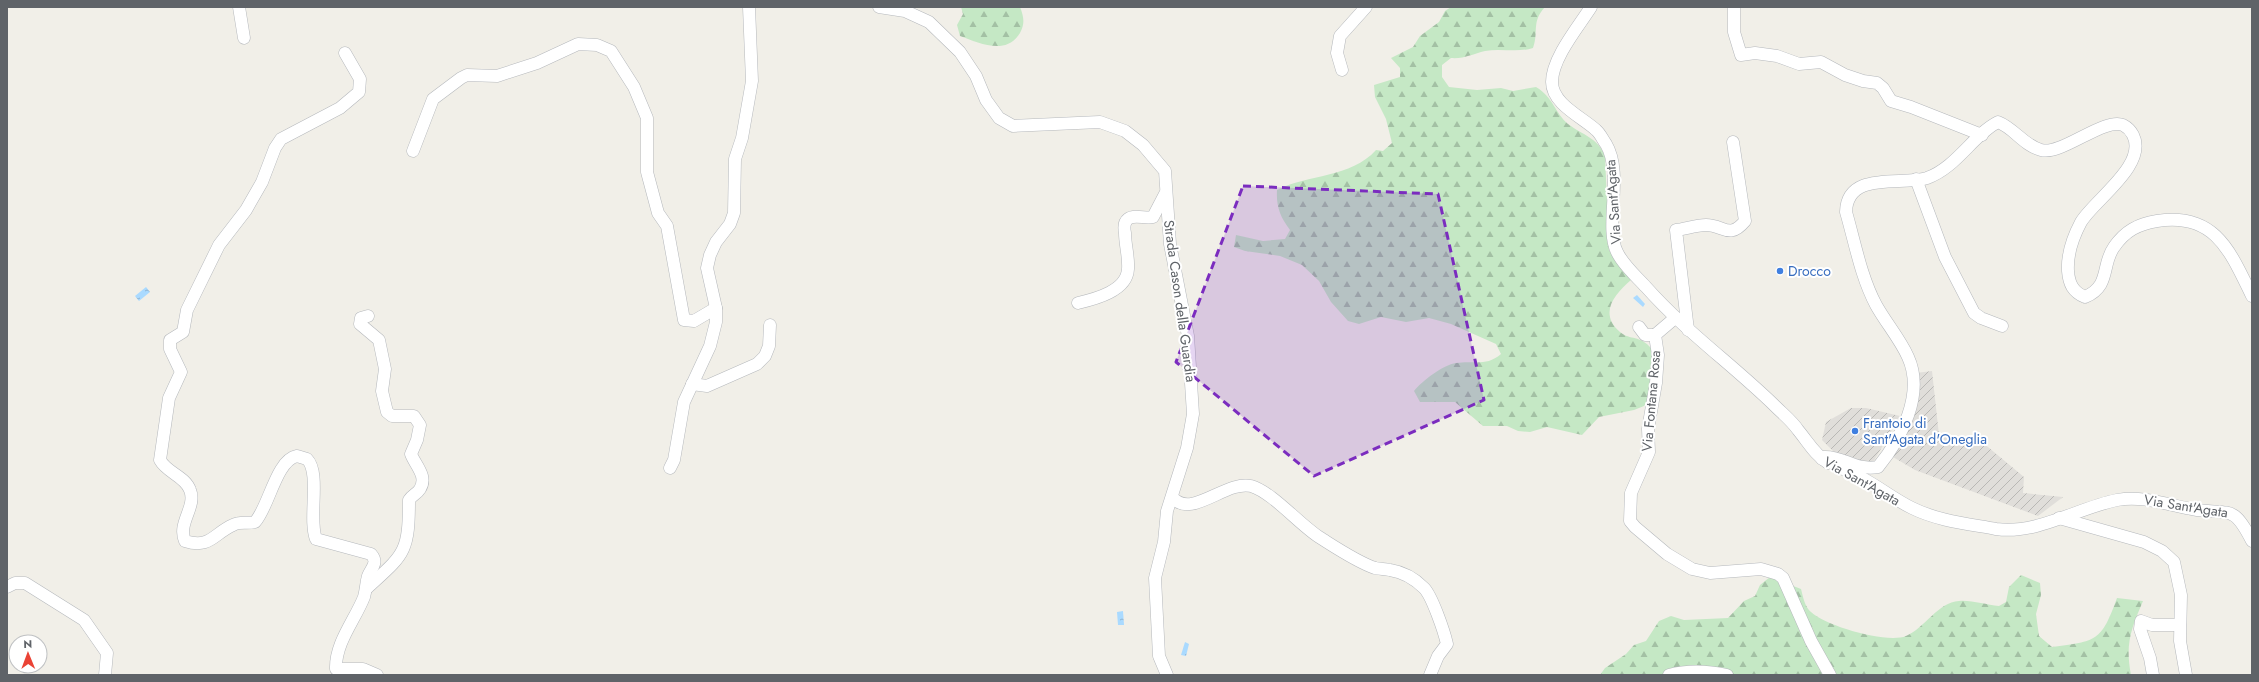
<svg xmlns="http://www.w3.org/2000/svg" width="2259" height="682" font-family="Jost,sans-serif">
<style>
.industrial{fill:url(#industrial-furrows)}
.forest{fill:url(#forest-firs)}
.water{fill:url(#water-ripples)}
.lines{fill:none;stroke-linecap:round;stroke-linejoin:round}
.minor-casing{stroke:#b5b8bc;stroke-width:13}
.minor{stroke:#fff;stroke-width:12}
.marked{fill:#7b2cbf;fill-opacity:0.2;stroke:#7b2cbf;stroke-width:3;stroke-dasharray:8 5;stroke-linejoin:round}
.shop-dot{fill:#3f7fe0;stroke:#fff;stroke-width:1.5}
.labels{text-anchor:middle;stroke-width:4;stroke-linejoin:round;paint-order:stroke}
.street-label{font-size:14px;fill:#5f6368;stroke:#fff}
.shop-label{font-size:14px;fill:#366cbe;stroke:#fff;text-anchor:start}
</style>
<defs>
<pattern id="industrial-furrows" width="10" height="10" patternUnits="userSpaceOnUse"><rect width="10" height="10" fill="#e0deda"/><path d="M-1 1l2-2M0 10L10 0M9 11l2-2" fill="none" stroke="#b9b8b5"/></pattern>
<pattern id="forest-firs" width="22" height="20" patternUnits="userSpaceOnUse"><rect width="22" height="20" fill="#c5e8c5"/><path d="M5 1l3.5 6h-7zM16 11l3.5 6h-7z" fill="#a3c0a4"/></pattern>
<pattern id="water-ripples" width="26" height="14" patternUnits="userSpaceOnUse"><rect width="26" height="14" fill="#aadaff"/><path d="M2 4q2-2 4 0t4 0M15 11q2-2 4 0t4 0" fill="none" stroke="#8eb4d2"/></pattern>
</defs>
<rect width="100%" height="100%" fill="#f1efe8"/>
<g class="industrial">
<polygon points="1932,371 1939,435 1982,442 2024,477 2023,493 2063,497 2038,516 1915,470 1893,457 1907,426 1916,373"/>
<polygon points="1851,408 1866,408 1900,416 1872,464 1834,452 1822,440 1826,422"/>
</g>
<g class="forest">
<path d="M 961,7 L 1020,7 C 1024,17 1025,24 1020,33 C 1006,56 979,43 960,36 L 957,25 L 963,14 Z"/>
<path d="M 1451,7 L 1545,7 C 1531,22 1539,32 1533,48 C 1517,53 1501,48 1485,51 C 1473,54 1464,59 1451,58 L 1442,65 L 1442,77 L 1449,87 L 1477,90 L 1501,88 L 1513,91 L 1536,87 C 1554,98 1554,112 1568,124 C 1584,136 1595,136 1605,155 L 1609,250 L 1631,280 C 1615,294 1598,313 1620,332 C 1631,341 1639,334 1652,349 L 1652,396 L 1644,406 L 1634,410 L 1599,417 L 1582,435 L 1547,427 L 1530,432 L 1518,431 L 1507,426 L 1483,426 L 1455,402 L 1420,402 L 1414,391 C 1422,381 1443,365 1456,363 C 1474,360 1486,367 1501,354 L 1496,344 L 1451,324 L 1429,318 L 1406,322 L 1381,317 L 1359,324 L 1348,321 L 1331,302 L 1319,281 L 1302,265 L 1280,256 L 1245,251 L 1234,247 L 1236,235 L 1263,241 L 1285,239 L 1290,230 C 1280,217 1276,206 1277,190 C 1308,174 1351,178 1376,150 L 1383,151 L 1392,143 L 1386,119 L 1375,97 L 1374,85 L 1400,77 L 1400,68 L 1391,58 L 1413,47 L 1420,36 L 1439,22 L 1445,11 Z"/>
<path d="M 2021,575 L 2040,583 L 2041,595 L 2036,614 L 2039,636 L 2052,647 C 2097,641 2101,642 2117,598 L 2143,601 C 2131,629 2125,644 2131,675 L 1600,675 L 1605,668 L 1626,654 L 1634,645 L 1646,641 L 1659,621 L 1671,616 L 1684,620 L 1728,618 L 1744,601 L 1755,596 L 1760,585 L 1770,577 L 1801,589 C 1803,597 1805,607 1811,612 C 1826,626 1887,644 1906,636 C 1925,628 1938,602 1959,601 C 1972,600 1986,605 1999,606 L 2006,602 L 2009,587 Z"/>
</g>
<g class="water">
<polygon points="146,287 150,292 139,301 135,296"/>
<polygon points="1637,295 1645,304 1643,307 1633,298"/>
<polygon points="1123,611 1124,625 1118,625 1117,612"/>
<polygon points="1185,642 1189,644 1186,656 1181,655"/>
</g>
<g class="lines">
<defs>
<g id="minor">
<polyline points="239,7 244,38"/>
<polyline points="879,7 905,11 929,22 960,52 976,76 986,100 999,118 1013,126 1100,122 1125,131 1143,145 1165,171 1170,244 1188,336 1193,414 1187,448 1167,511 1164,542 1155,578 1159,656 1167,675"/>
<path d="M 1591,7 C 1579,26 1552,58 1552,82 C 1552,104 1582,117 1596,130 C 1600,133 1603,140 1606,144 C 1624,174 1604,226 1617,252 C 1623,265 1636,276 1646,287 C 1685,331 1733,365 1775,406 C 1783,414 1792,421 1798,430 C 1808,442 1815,455 1828,463"/>
<polyline points="1734,7 1734,32 1741,55 1755,53 1777,56 1799,64 1821,62 1845,75 1863,81 1877,83 1883,88 1891,101 1911,107 1982,135"/>
<path d="M 345,53 L 360,79 L 359,92 L 340,108 L 281,139 L 275,148 L 262,182 L 246,210 L 219,245 L 187,310 L 183,332 L 170,340 L 170,349 L 181,372 L 169,398 L 160,460 C 167,473 185,476 190,490 C 197,507 177,523 185,541 C 210,549 213,534 233,525 C 240,521 247,524 255,522 C 269,507 276,460 297,456 L 307,459 C 321,473 308,519 316,539 L 371,554 C 379,563 371,568 368,576 C 366,583 366,590 364,597 C 355,620 335,643 336,669 L 363,669 L 377,675"/>
<polyline points="1342,70 1337,53 1340,36 1366,7"/>
<polyline points="413,151 433,99 461,78 467,75 497,76 537,63 578,44 597,45 611,51 634,87 647,118 647,172 658,213 667,226 684,320 694,321 716,308"/>
<polyline points="1916,179 1945,257 1974,313 1981,318 2002,326"/>
<path d="M 1078,303 C 1095,299 1127,291 1128,269 C 1129,257 1125,245 1125,233 C 1124,228 1124,222 1128,219 C 1134,214 1146,219 1153,217 L 1165,194"/>
<polyline points="1675,318 1655,335 1658,355 1656,383 1648,429 1649,452 1631,493 1630,521 1635,527 1667,554 1692,569 1710,573 1761,569 1778,574 1783,578 1811,641 1830,675"/>
<polyline points="1639,327 1645,335 1655,335"/>
<path d="M 1688,330 L 1676,230 C 1685,229 1696,225 1706,225 C 1724,225 1729,240 1745,221 L 1733,142"/>
<polyline points="692,384 707,386 757,364 765,356 769,346 770,325"/>
<path d="M 1822,459 L 1824,457 C 1844,456 1854,471 1878,467 C 1901,439 1925,394 1908,357 C 1900,339 1886,323 1876,305 C 1861,277 1855,243 1846,212 C 1847,170 1902,186 1927,178 C 1956,168 1974,134 1998,122 C 2014,128 2023,145 2041,150 C 2061,156 2104,117 2123,125 C 2127,127 2131,131 2133,135 C 2148,165 2094,200 2081,222 C 2073,237 2067,254 2068,271 C 2069,284 2073,292 2085,297 C 2111,286 2101,265 2114,247 C 2125,231 2138,224 2157,221 C 2215,212 2230,251 2252,296"/>
<polyline points="670,468 674,460 684,402 710,346 716,322 716,308 707,268 710,255 716,242 730,224 734,213 735,159 742,138 752,81 749,7"/>
<path d="M 1845,470 C 1870,479 1889,497 1912,508 C 1938,521 1969,524 1996,529 C 2037,535 2077,508 2117,500 C 2145,495 2170,506 2197,510 C 2232,514 2234,506 2252,541"/>
<path d="M 1172,497 C 1191,520 1226,480 1251,486 C 1272,492 1299,524 1319,537 C 1335,547 1357,562 1375,568 C 1380,569 1385,569 1390,570 C 1403,572 1414,578 1424,588 C 1432,596 1444,631 1447,644 L 1438,656 L 1430,675"/>
<polyline points="2059,518 2144,542 2162,551 2174,562 2181,595 2180,641 2186,675"/>
<polyline points="7,587 15,583 25,583 84,620 107,653 105,675"/>
<path d="M 366,589 C 404,554 409,554 409,500 C 412,495 417,494 420,489 C 428,476 415,465 411,454 L 417,440 L 420,425 L 414,416 L 392,416 L 387,412 L 382,391 L 385,369 L 379,340 L 360,324 L 361,318 L 368,316"/>
<path d="M 1669,675 C 1688,670 1708,671 1727,675"/>
<polyline points="2153,675 2150,658 2140,629 2141,621 2152,625 2180,625"/>
</g>
</defs>
<use href="#minor" class="minor-casing"/>
<use href="#minor" class="minor"/>
</g>
<path class="marked" d="M 1243,186 L 1438,194 L 1484,400 L 1314,476 L 1176,362 Z"/>
<g class="shop-dot">
<circle cx="1780" cy="271" r="4"/>
<circle cx="1855" cy="431" r="4"/>
</g>
<g class="labels">
<g class="street-label">
<text transform="translate(1613 202) rotate(-94)" y="5">Via Sant'Agata</text>
<text transform="translate(1180 301) rotate(82)" y="5">Strada Cason della Guardia</text>
<text transform="translate(1651 401) rotate(-85)" y="5">Via Fontana Rosa</text>
<text transform="translate(1862 481) rotate(29)" y="5">Via Sant'Agata</text>
<text transform="translate(2186 506) rotate(9)" y="5">Via Sant'Agata</text>
</g>
<g class="shop-label">
<text x="1788" y="276">Drocco</text>
<text x="1863" y="428">Frantoio di<tspan x="1863" dy="16">Sant'Agata d'Oneglia</tspan></text>
</g>
</g>
<rect width="2259" height="682" fill="none" stroke="#5f6368" stroke-width="16"/>
<g transform="translate(28 654) rotate(359)"><circle r="19" fill="#ffffff" stroke="#bfc1c3"/>
<path d="M0-3L7 15L0 10L-7 15Z" fill="#ea4335"/>
<text y="-6" font-size="11" font-weight="bold" text-anchor="middle" fill="#5f6368">N</text>
</g>
</svg>
